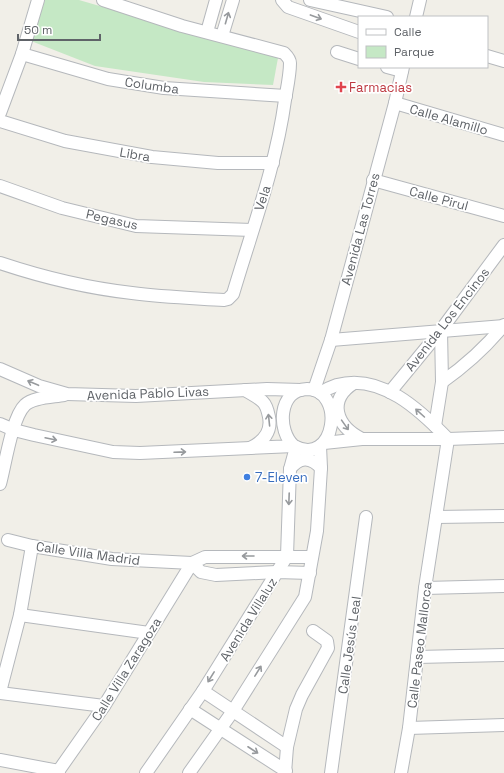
<svg xmlns="http://www.w3.org/2000/svg" width="504" height="773" font-family="'Space Grotesk',sans-serif">
<style>
.green{fill:#c5e8c5}
.lines{fill:none;stroke-linecap:round;stroke-linejoin:round}
.minor-casing{stroke:#b5b8bc;stroke-width:14}
.minor{stroke:#fff;stroke-width:12}
.oneway{stroke:#979a9d}
.health-dot{fill:#e0444e;stroke:#fff;stroke-width:1.5}
.shop-dot{fill:#3f7fe0;stroke:#fff;stroke-width:1.5}
.labels{text-anchor:middle;stroke-width:3.5;stroke-linejoin:round;paint-order:stroke}
.street-label{font-size:13px;fill:#5f6368;stroke:#fff}
.health-label{font-size:13px;fill:#be3a42;stroke:#fff;text-anchor:start}
.shop-label{font-size:13px;fill:#366cbe;stroke:#fff;text-anchor:start}
</style>
<rect width="100%" height="100%" fill="#f1efe8"/>
<polygon class="green" points="45,0 79,0 278,58 273,85 204,82 95,66 31,41"/>
<g class="lines">
<defs>
<g id="minor">
<polyline points="282,0 288,7 359,32"/>
<polyline points="310,0 387,17"/>
<polyline points="416,17 420,0"/>
<polyline points="207,32 216,0"/>
<polyline points="222,36 233,0"/>
<polyline points="337,52 359,59"/>
<polyline points="22,54 108,79 164,88 286,96"/>
<polyline points="487,56 504,61"/>
<polyline points="387,67 402,71"/>
<polyline points="395,103 504,135"/>
<polyline points="0,113 22,54 38,0"/>
<polyline points="0,121 65,141 152,157 218,163 273,163"/>
<polyline points="373,180 504,216"/>
<polyline points="0,186 62,208 136,226 252,230"/>
<path d="M 0,263 C 42,277 87,288 132,293 C 162,297 193,298 224,300 L 228,299 L 233,294 C 252,230 276,166 285,100 C 287,88 290,75 290,63 C 290,59 287,56 284,53 L 182,26 L 103,0"/>
<polyline points="331,340 504,326"/>
<polyline points="0,369 39,386 67,394 136,396 267,389 301,390"/>
<path d="M 442,382 C 465,366 486,347 504,325"/>
<path d="M 354,383 C 327,400 336,426 362,439"/>
<path d="M 245,390 C 251,394 258,397 263,402 C 267,406 268,412 269,417 C 272,432 263,442 250,448"/>
<polyline points="314,390 331,340 395,103 403,67"/>
<polyline points="390,392 441,330 504,245"/>
<path d="M 320,393 C 325,390 331,387 337,385 C 381,373 420,410 448,439"/>
<path d="M 0,424 L 14,430 L 34,435 L 113,452 L 140,453 L 294,446 C 336,468 346,389 307,389 C 278,390 277,431 294,446"/>
<polyline points="435,426 442,382 441,330"/>
<polyline points="324,443 362,439 448,439 504,437"/>
<path d="M 290,469 C 299,457 310,456 321,468"/>
<path d="M 0,484 C 5,466 12,417 25,405 C 33,397 53,397 64,395"/>
<polyline points="436,517 504,516"/>
<polyline points="8,540 32,546 112,559 192,563 205,557 312,557"/>
<polyline points="192,563 201,572 216,575 277,572 310,573"/>
<polyline points="425,588 504,586"/>
<polyline points="20,615 149,633"/>
<polyline points="417,657 504,655"/>
<polyline points="203,691 287,747"/>
<polyline points="0,692 20,615 32,546"/>
<polyline points="0,693 104,706"/>
<polyline points="190,709 286,771"/>
<polyline points="409,728 504,725"/>
<polyline points="0,760 59,771"/>
<polyline points="57,773 104,706 192,563"/>
<polyline points="146,773 203,691 287,556 290,469 296,447"/>
<polyline points="189,773 233,711 305,597 317,531 321,468 320,446"/>
<polyline points="285,773 287,747 296,709 302,695 328,648 327,641 313,631"/>
<polyline points="331,773 366,517"/>
<polyline points="401,773 409,728 425,588 448,439"/>
</g>
</defs>
<use href="#minor" class="minor-casing"/>
<use href="#minor" class="minor"/>
</g>
<defs><path id="oneway-shaft" d="M-6 0H5M1.5-3L5.5 0L1.5 3" fill="none" stroke-width="1.6" stroke-linecap="round" stroke-linejoin="round"/></defs>
<g class="oneway">
<use href="#oneway-shaft" transform="translate(316 17) rotate(20)"/>
<use href="#oneway-shaft" transform="translate(227 18) rotate(-74)"/>
<use href="#oneway-shaft" transform="translate(33 383) rotate(-157)"/>
<use href="#oneway-shaft" transform="translate(420 413) rotate(-138)"/>
<use href="#oneway-shaft" transform="translate(269 420) rotate(-96)"/>
<use href="#oneway-shaft" transform="translate(345 425) rotate(55)"/>
<use href="#oneway-shaft" transform="translate(51 439) rotate(12)"/>
<use href="#oneway-shaft" transform="translate(180 452) rotate(-2)"/>
<use href="#oneway-shaft" transform="translate(289 499) rotate(92)"/>
<use href="#oneway-shaft" transform="translate(248 556) rotate(180)"/>
<use href="#oneway-shaft" transform="translate(258 671) rotate(-58)"/>
<use href="#oneway-shaft" transform="translate(211 677) rotate(122)"/>
<use href="#oneway-shaft" transform="translate(253 750) rotate(33)"/>
</g>
<path class="health-dot" d="M339 81h4v4h4v4h-4v4h-4v-4h-4v-4h4z"/>
<circle class="shop-dot" cx="247" cy="477" r="4"/>
<g class="labels">
<g class="street-label">
<text transform="translate(152 85) rotate(8)" y="5">Columba</text>
<text transform="translate(449 119) rotate(16)" y="5">Calle Alamillo</text>
<text transform="translate(135 154) rotate(10)" y="5">Libra</text>
<text transform="translate(262 198) rotate(-72)" y="5">Vela</text>
<text transform="translate(439 198) rotate(15)" y="5">Calle Pirul</text>
<text transform="translate(112 219) rotate(13)" y="5">Pegasus</text>
<text transform="translate(360 229) rotate(-75)" y="5">Avenida Las Torres</text>
<text transform="translate(447 319) rotate(-52)" y="5">Avenida Los Encinos</text>
<text transform="translate(148 393) rotate(-2)" y="5">Avenida Pablo Livas</text>
<text transform="translate(88 553) rotate(8)" y="5">Calle Villa Madrid</text>
<text transform="translate(248 619) rotate(-58)" y="5">Avenida Villaluz</text>
<text transform="translate(349 645) rotate(-82)" y="5">Calle Jesús Leal</text>
<text transform="translate(419 645) rotate(-83)" y="5">Calle Paseo Mallorca</text>
<text transform="translate(126 669) rotate(-58)" y="5">Calle Villa Zaragoza</text>
</g>
<g class="health-label">
<text x="349" y="92">Farmacias</text>
</g>
<g class="shop-label">
<text x="255" y="482">7-Eleven</text>
</g>
</g>
<rect x="358" y="16" width="130" height="52" fill="#ffffff" stroke="#bfc1c3"/>
<rect x="366" y="29" width="20" height="6" fill="#ffffff" stroke="#bfc1c3"/>
<text x="394" y="36" font-size="12" fill="#5f6368">Calle</text>
<rect x="366" y="46" width="20" height="12" fill="#c5e8c5" stroke="#bfc1c3"/>
<text x="394" y="56" font-size="12" fill="#5f6368">Parque</text>
<path d="M18 34v6h82v-6" fill="none" stroke="#5f6368" stroke-width="2"/>
<text x="24" y="34" font-size="12" fill="#5f6368" stroke="#ffffff" stroke-width="3" paint-order="stroke">50 m</text>
</svg>
